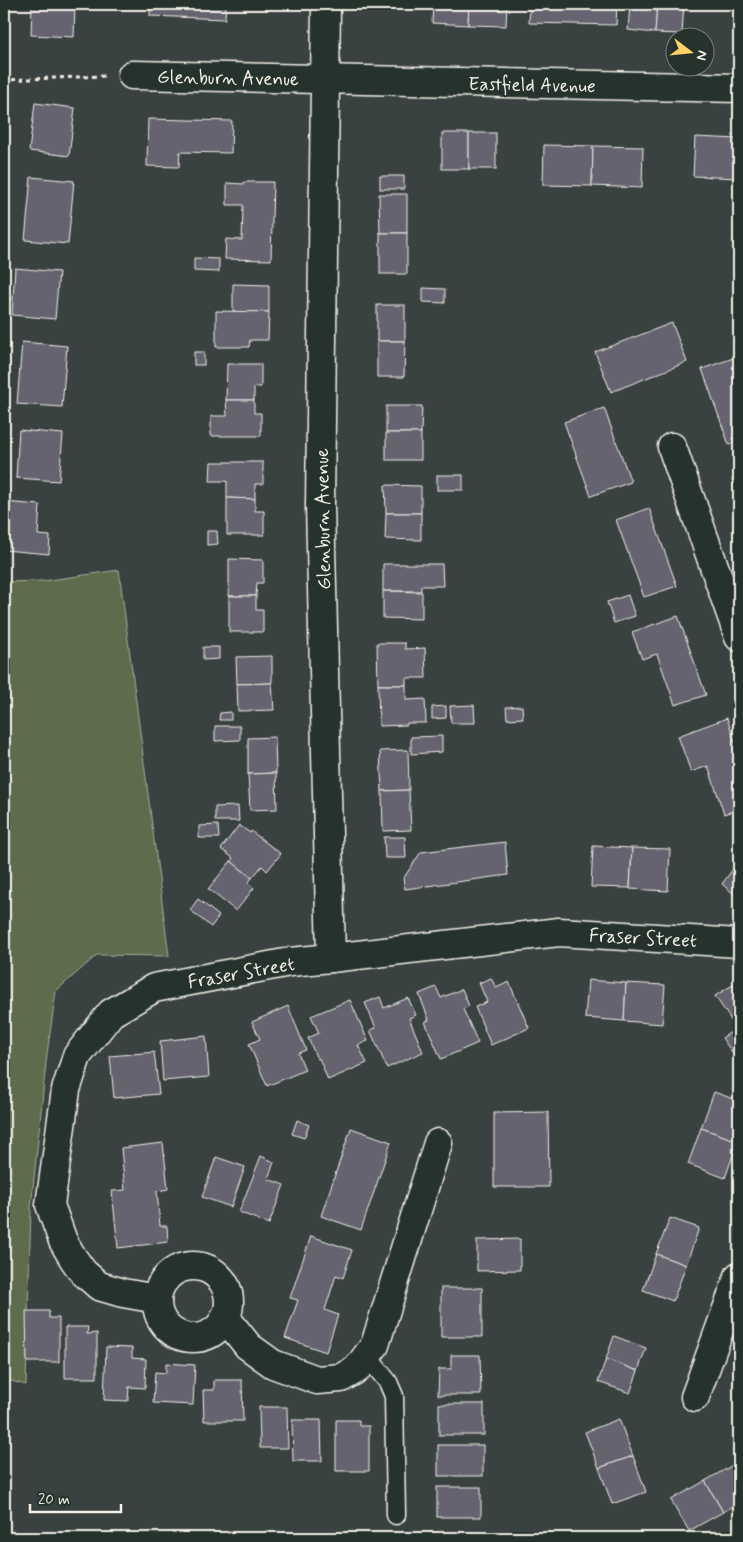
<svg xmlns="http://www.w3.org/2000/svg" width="743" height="1542" font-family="Mynerve,sans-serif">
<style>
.green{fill:#5d6c4e;stroke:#a8ae9b}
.building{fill:#65636f;stroke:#f4f1e8}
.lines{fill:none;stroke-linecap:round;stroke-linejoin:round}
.lane-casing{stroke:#f4f1e8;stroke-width:21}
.street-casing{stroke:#f4f1e8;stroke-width:31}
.path{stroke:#f4f1e8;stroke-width:3;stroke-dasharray:4 4;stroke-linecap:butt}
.lane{stroke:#26332d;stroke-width:18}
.street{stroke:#26332d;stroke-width:28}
.labels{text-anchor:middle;stroke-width:4;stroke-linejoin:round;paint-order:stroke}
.street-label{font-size:19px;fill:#f4f1e8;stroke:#26332d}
</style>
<rect width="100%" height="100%" fill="#394141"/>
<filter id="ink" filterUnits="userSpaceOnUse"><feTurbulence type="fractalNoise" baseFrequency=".02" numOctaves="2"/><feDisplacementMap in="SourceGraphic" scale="10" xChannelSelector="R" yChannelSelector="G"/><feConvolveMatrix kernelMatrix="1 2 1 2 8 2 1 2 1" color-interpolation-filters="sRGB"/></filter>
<g filter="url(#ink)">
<polygon class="green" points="119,570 169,956 97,955 56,991 47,1054 31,1207 26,1385 4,1379 4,582 43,581"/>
<g class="building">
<polygon points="32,4 75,4 74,37 31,35"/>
<polygon points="150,4 226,4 225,19 150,16"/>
<polygon points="433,4 469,4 468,25 432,23"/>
<polygon points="469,4 507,4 506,26 468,25"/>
<polygon points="530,4 617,4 616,25 529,23"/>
<polygon points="630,4 657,4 655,33 628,30"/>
<polygon points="657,4 684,4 682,34 655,33"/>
<polygon points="35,103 75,108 69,156 29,151"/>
<polygon points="148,119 232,121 231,153 180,152 179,167 147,166"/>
<rect x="442" y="133" width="27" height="36"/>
<rect x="469" y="133" width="27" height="36"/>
<polygon points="695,137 739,139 739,178 693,176"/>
<polygon points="544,145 593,146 592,186 543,185"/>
<polygon points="593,146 643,147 642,188 592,186"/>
<rect x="380" y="176" width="24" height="13"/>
<polygon points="31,177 74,181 68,244 25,240"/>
<polygon points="244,182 273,182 271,260 225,259 226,239 242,240 243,205 227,205 227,183 244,184"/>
<polygon points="379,194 407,194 407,233 380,233"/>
<rect x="380" y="233" width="27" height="41"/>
<polygon points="194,258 219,259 219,272 194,271"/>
<polygon points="15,268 59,272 55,319 12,315"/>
<polygon points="233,284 269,285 269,312 233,312"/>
<polygon points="423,288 445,289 445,303 423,302"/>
<rect x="377" y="305" width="28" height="36"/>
<polygon points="216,311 269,312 268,340 250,340 249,347 216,347"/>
<polygon points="672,323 687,362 611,392 595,352"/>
<polygon points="377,341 405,341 404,377 377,377"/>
<polygon points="22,342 67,346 62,407 17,404"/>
<rect x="194" y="352" width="10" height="13"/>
<polygon points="739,356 739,442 729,445 702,369"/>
<polygon points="227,364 261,364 261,387 254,387 254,400 226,400"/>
<polygon points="226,400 254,400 254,413 261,413 261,436 211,436 211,416 227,416"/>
<polygon points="386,406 422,406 421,433 386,433"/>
<polygon points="604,408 631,482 591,496 564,422"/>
<polygon points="19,430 63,434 59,481 16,478"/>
<rect x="386" y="433" width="35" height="27"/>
<polygon points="211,462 263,462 263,484 255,484 255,499 227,498 227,481 210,481"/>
<rect x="437" y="475" width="26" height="15"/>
<polygon points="739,476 739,501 732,479"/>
<polygon points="385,485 421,486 421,513 386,513"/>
<polygon points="227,498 255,499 255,511 264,511 264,535 227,535"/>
<polygon points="4,502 40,505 38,535 50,536 49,554 4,550"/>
<polygon points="649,508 677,586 644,597 616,520"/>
<polygon points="386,513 421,513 421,540 385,539"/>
<polygon points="207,531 217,531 218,544 207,545"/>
<polygon points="229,559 263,560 263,583 257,583 256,596 229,596"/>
<polygon points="383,564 442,564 443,586 421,586 421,591 383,591"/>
<polygon points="383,591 422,592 422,619 383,618"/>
<polygon points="628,595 635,616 614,623 607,602"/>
<polygon points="229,596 256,596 256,610 263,610 263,632 229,632"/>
<polygon points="678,616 706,695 675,705 657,654 642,659 632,632"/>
<polygon points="377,643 405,643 405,649 425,648 426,678 406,678 406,685 378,685"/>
<polygon points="203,647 219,647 219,659 203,660"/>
<polygon points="272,656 272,683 237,684 236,657"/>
<polygon points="272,683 274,710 238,711 237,684"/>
<polygon points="378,685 406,685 406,700 425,699 426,723 407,723 407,725 379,726"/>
<polygon points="474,705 475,723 451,723 450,706"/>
<polygon points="446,706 446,718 432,719 432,707"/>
<polygon points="522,706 523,718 507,719 506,707"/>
<polygon points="231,712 231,720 219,720 220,713"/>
<polygon points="727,718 739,754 739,809 724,814 708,766 691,772 678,736"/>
<polygon points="215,726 240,726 240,740 215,741"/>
<polygon points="442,736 442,752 411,754 411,737"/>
<polygon points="275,737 276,773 248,774 248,738"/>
<polygon points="408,750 409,790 382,791 380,751"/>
<polygon points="276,773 277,809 250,810 248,774"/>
<polygon points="409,790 411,830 383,831 382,791"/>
<polygon points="238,806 239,821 215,821 215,807"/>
<polygon points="218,825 219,838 199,838 199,826"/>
<polygon points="239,825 250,833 251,831 281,854 267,871 262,866 252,878 231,861 233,858 221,849"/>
<polygon points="384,837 405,837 406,858 385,858"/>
<polygon points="505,842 508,875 405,889 403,879 421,852"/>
<polygon points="593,846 632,848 630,888 591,887"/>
<polygon points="632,848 670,849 668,891 630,889"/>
<polygon points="231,861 252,878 248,883 254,888 236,911 208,889"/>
<polygon points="739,861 739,898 722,884"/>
<polygon points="198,899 219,916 211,927 190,910"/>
<polygon points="491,978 496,988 509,982 529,1028 491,1045 475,1007 487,1002 479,983"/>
<polygon points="588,980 626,983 624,1021 585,1018"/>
<polygon points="739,981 739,1019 733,1023 715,996"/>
<polygon points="626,983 665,985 662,1024 624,1021"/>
<polygon points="436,987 441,998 462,989 469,1006 463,1009 478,1043 441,1059 425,1022 429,1020 419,994"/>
<polygon points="380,997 384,1008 408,998 416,1015 409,1018 423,1052 387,1068 370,1030 376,1028 365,1003"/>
<polygon points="350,1000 368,1041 358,1045 367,1063 328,1080 319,1058 317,1059 308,1038 319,1033 311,1016"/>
<polygon points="288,1006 306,1050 298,1053 305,1070 267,1086 249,1044 260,1039 252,1022"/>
<polygon points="739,1019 739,1062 722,1038 736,1029 733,1023"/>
<polygon points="206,1036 209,1077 163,1081 160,1041"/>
<polygon points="154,1052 159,1094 114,1098 110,1056"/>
<polygon points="714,1092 739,1101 739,1136 737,1141 701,1128"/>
<polygon points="548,1112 549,1187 494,1187 494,1113"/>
<polygon points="297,1120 309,1125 304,1138 292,1134"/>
<polygon points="351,1128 391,1142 361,1230 321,1216"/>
<polygon points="701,1128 738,1141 725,1178 688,1164"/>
<polygon points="163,1143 168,1189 157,1191 160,1226 167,1226 168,1242 118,1248 112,1191 125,1190 121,1148"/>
<polygon points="261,1156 274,1162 268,1179 284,1185 269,1224 239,1212"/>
<polygon points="216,1157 245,1167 231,1207 202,1197"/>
<polygon points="670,1218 699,1228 686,1265 656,1254"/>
<polygon points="311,1236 352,1250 343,1278 336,1275 325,1310 338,1315 326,1352 285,1338 298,1300 290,1298"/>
<polygon points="520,1239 520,1270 477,1271 477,1240"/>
<polygon points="656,1254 686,1265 673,1301 643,1290"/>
<rect x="441" y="1288" width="41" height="49"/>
<polygon points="26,1311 49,1311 49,1318 59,1318 59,1362 27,1362"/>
<polygon points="65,1327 88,1327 87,1334 97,1333 97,1378 65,1378"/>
<polygon points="614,1336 646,1348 638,1371 606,1359"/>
<polygon points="106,1347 132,1348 132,1358 146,1359 145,1388 129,1387 128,1401 104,1400"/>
<polygon points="451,1355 480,1355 481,1395 438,1395 439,1369 451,1369"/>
<polygon points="606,1359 638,1371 630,1393 598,1382"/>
<polygon points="166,1363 195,1365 193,1405 153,1403 155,1372 166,1373"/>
<polygon points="214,1380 242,1380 243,1421 204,1421 203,1390 214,1390"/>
<rect x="439" y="1404" width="45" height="31"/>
<polygon points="259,1407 287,1407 288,1448 260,1448"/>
<polygon points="619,1419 633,1456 599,1468 585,1432"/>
<polygon points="292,1420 321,1420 322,1461 293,1461"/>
<polygon points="336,1420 359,1420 359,1426 369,1426 369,1471 336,1471"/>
<rect x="438" y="1445" width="45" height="31"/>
<polygon points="633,1456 646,1492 612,1504 599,1468"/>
<polygon points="738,1462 739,1503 723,1512 705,1481"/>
<polygon points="705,1481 723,1512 689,1531 671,1500"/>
<rect x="437" y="1487" width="44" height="30"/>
</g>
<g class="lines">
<defs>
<polyline id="lane" points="367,1356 388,1382 394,1396 396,1515"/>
<g id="street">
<polyline points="326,4 320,505 331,958"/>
<polyline points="132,75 739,88"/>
<polyline points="672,447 739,637"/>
<circle cx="193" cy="1302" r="36"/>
<polyline points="157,1299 123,1293 99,1286 83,1272 73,1258 63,1241 50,1205 66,1090 77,1056 111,1013 154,988 290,962 331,958 559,932 739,943"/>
<polyline points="225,1317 248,1346 273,1364 317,1380 341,1378 357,1369 375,1345 438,1143"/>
<polyline points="695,1397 739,1276"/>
</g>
</defs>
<use href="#lane" class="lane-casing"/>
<use href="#street" class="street-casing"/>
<g class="path">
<polyline points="4,80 104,76"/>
<polyline points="412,1534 422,1538"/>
</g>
<use href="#lane" class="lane"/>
<use href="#street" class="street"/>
</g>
</g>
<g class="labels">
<g class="street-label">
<text transform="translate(228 77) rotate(1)" y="7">Glenburn Avenue</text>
<text transform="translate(532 84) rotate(1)" y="7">Eastfield Avenue</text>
<text transform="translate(322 519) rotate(-91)" y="7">Glenburn Avenue</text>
<text transform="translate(643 937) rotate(3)" y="7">Fraser Street</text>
<text transform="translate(241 972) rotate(-10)" y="7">Fraser Street</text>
</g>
</g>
<rect width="743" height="1542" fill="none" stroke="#26332d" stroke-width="20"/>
<rect x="10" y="10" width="723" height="1522" fill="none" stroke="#f4f1e8" stroke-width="2" filter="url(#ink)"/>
<g transform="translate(690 52) rotate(106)"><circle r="24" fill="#26332d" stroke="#787f78"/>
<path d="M0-4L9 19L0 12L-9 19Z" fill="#ffd166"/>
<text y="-8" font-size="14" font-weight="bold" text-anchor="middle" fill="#f4f1e8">N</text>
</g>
<path d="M30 1504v8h91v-8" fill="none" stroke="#f4f1e8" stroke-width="2.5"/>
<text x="38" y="1504" font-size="15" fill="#f4f1e8" stroke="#26332d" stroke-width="4" paint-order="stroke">20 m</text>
</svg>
